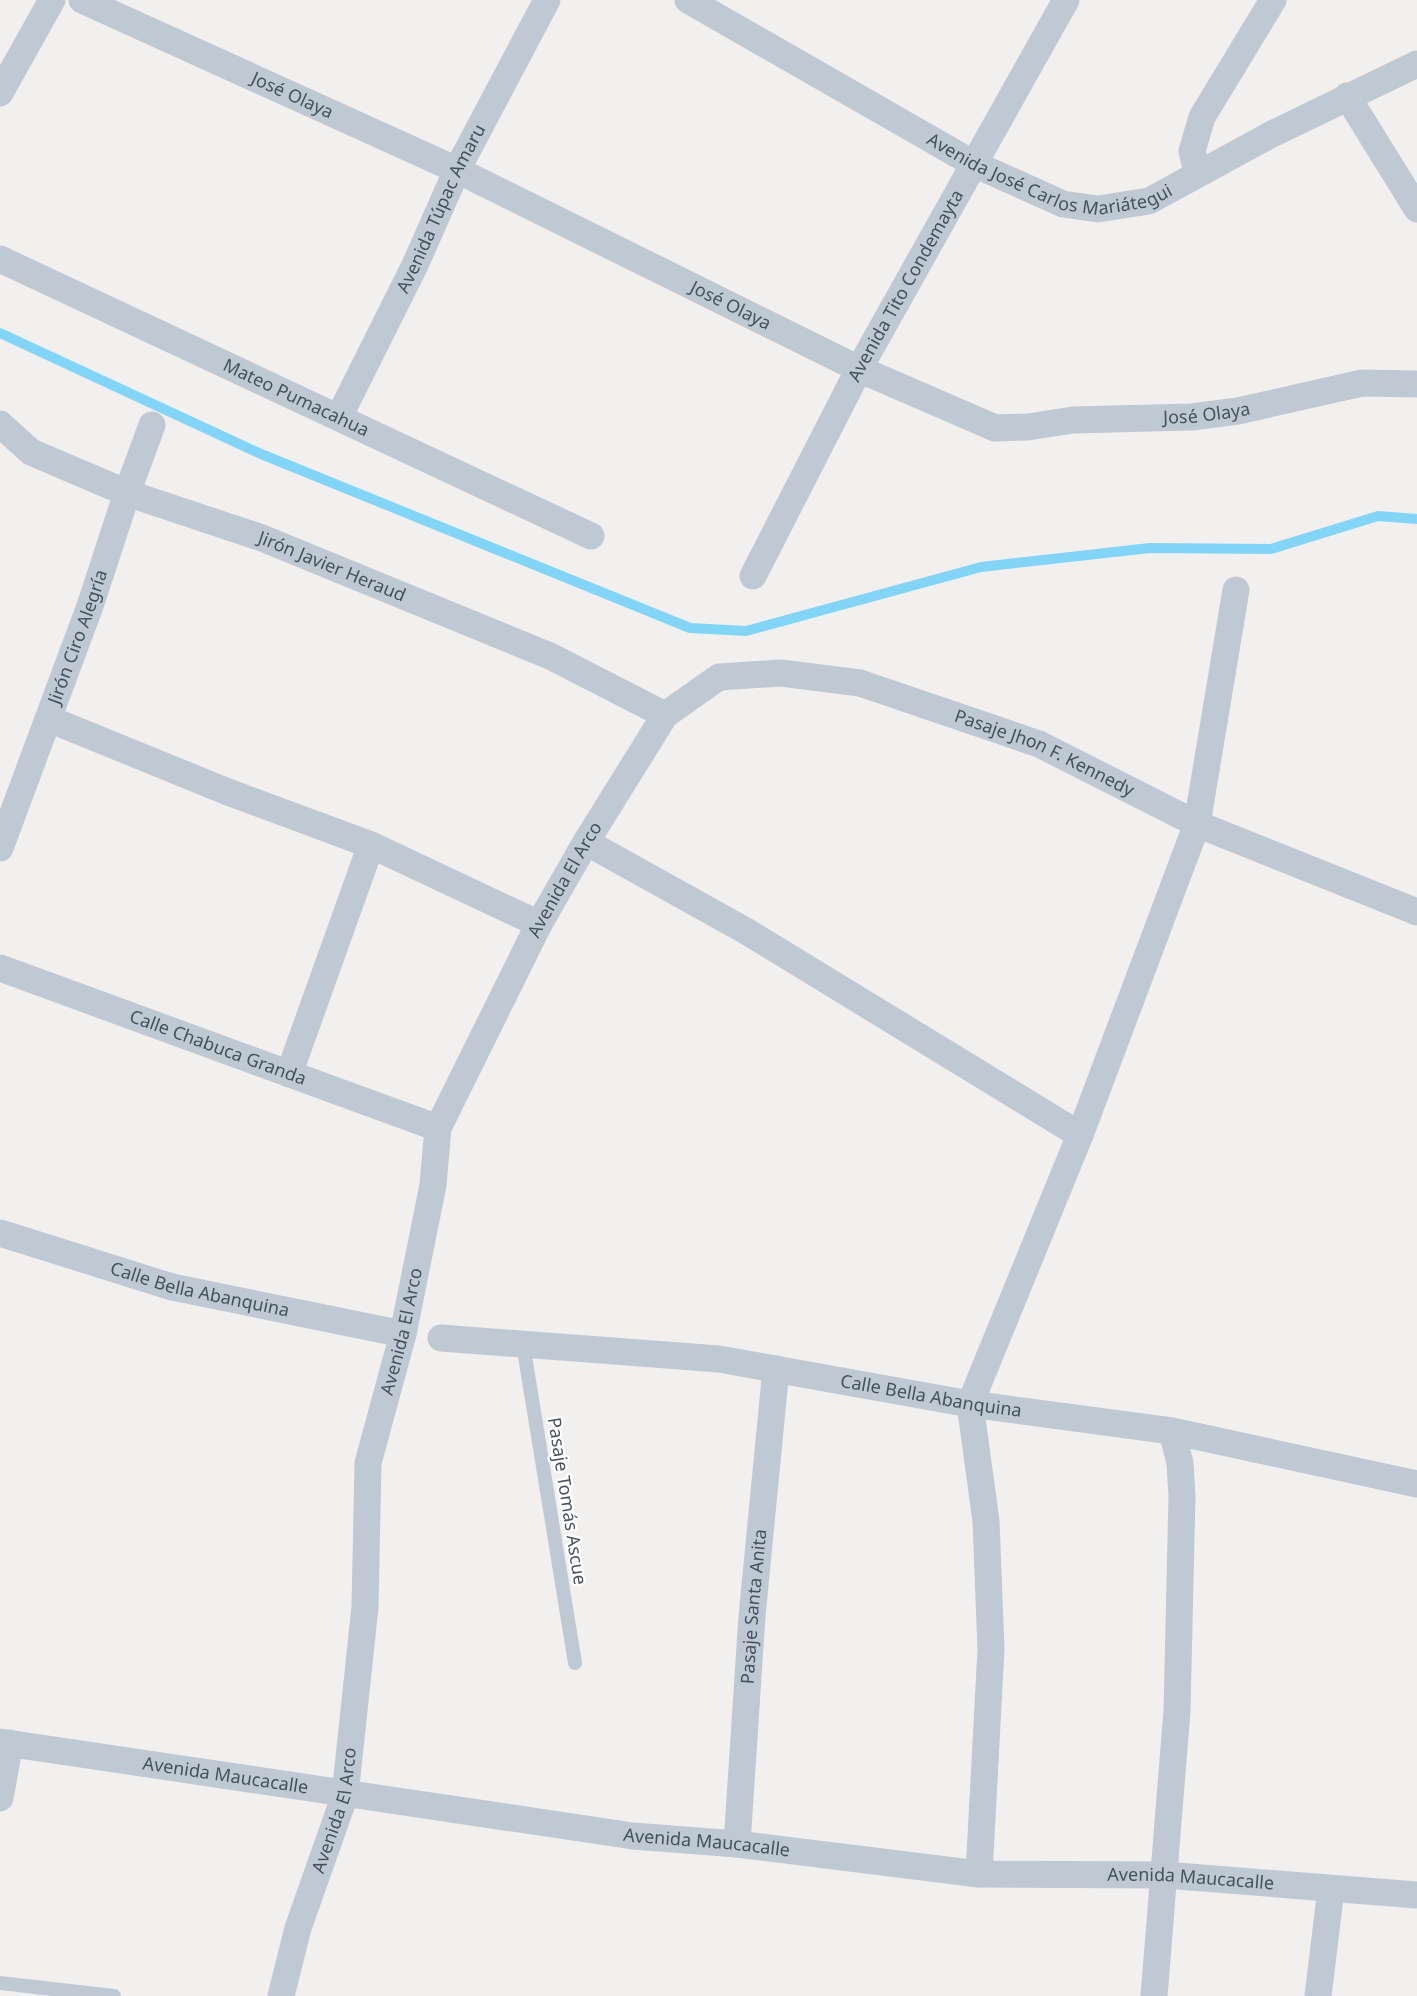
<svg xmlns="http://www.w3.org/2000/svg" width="1417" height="1996" font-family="'Noto Sans',sans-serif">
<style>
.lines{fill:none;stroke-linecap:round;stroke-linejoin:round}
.stream{stroke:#82d5f6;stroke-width:10}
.service{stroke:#bfc9d3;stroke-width:14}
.minor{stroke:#bfc9d3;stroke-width:27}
.labels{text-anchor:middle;stroke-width:4.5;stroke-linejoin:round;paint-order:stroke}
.street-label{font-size:18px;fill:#45515f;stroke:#fff}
</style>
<rect width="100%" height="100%" fill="#f2f0ef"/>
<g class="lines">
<polyline class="stream" points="0,333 261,454 690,628 746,631 981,567 1150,548 1271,549 1378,516 1417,519"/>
<g class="service">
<polyline points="523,1344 575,1663"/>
<polyline points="0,1983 114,1996"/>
</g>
<g class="minor">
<path id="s1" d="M 82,0 L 457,170 L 859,369 L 995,428 L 1028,427 L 1073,420 L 1192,417 L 1238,411 L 1362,383 L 1417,384"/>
<path id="s2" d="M 688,0 L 974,164 L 1063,204 L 1098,209 L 1149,201 L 1272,134 L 1417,64"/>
<polyline points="0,93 52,0"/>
<polyline points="1347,96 1417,209"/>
<polyline points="1197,173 1192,151 1202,117 1273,0"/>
<path id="s3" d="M 0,259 L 591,536"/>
<path id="s4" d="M 339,417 L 415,265 L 457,170 L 547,0"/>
<path id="s5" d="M 0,424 L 31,452 L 127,493 L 262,538 L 550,656 L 665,715"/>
<path id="s6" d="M 753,576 L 859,369 L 1066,0"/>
<polyline points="49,719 228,792 371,845 539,924"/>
<polyline points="586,842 746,931 1080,1135"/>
<path id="s7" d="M 0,848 L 90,606 L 127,493 L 152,425"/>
<path id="s8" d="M 0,968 L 438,1128"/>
<polyline points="289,1074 371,845"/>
<path id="s9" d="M 0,1233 L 172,1287 L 403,1334"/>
<path id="s10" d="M 441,1338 L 719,1359 L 970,1404 L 1172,1431 L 1417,1484"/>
<path id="s11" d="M 0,1742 L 633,1836 L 737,1844 L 979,1874 L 1165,1875 L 1417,1895"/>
<polyline points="0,1798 10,1743"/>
<path id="s12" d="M 737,1844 L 752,1616 L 776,1369"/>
<polyline points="979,1874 991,1649 986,1521 970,1404 1080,1135 1197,824 1236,590"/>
<path id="s13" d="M 281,1996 L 298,1928 L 345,1795 L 365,1607 L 368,1463 L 403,1334 L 433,1185 L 438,1128 L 539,924 L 586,842 L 665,715 L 719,677 L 781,673 L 860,683 L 1039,744 L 1197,824 L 1417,912"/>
<polyline points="1154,1996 1177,1711 1182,1496 1180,1463 1172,1431"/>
<polyline points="1318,1996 1331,1889"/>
</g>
</g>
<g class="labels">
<g class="street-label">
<text dy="6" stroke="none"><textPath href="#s1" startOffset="231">José Olaya</textPath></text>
<text dy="6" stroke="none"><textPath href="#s2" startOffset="408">Avenida José Carlos Mariátegui</textPath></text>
<text dy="6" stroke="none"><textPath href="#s4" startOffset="232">Avenida Túpac Amaru</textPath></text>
<text dy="6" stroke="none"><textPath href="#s6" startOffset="328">Avenida Tito Condemayta</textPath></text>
<text dy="6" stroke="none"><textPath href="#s1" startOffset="717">José Olaya</textPath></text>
<text dy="6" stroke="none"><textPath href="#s3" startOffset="327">Mateo Pumacahua</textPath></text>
<text dy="6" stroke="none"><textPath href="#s1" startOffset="1221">José Olaya</textPath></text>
<text dy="6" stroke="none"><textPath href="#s5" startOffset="364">Jirón Javier Heraud</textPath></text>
<text dy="6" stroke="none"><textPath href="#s7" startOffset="225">Jirón Ciro Alegría</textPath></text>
<text dy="6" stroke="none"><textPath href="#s13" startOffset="1764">Pasaje Jhon F. Kennedy</textPath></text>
<text dy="6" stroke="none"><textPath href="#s13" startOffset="1166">Avenida El Arco</textPath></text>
<text dy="6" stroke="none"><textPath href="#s8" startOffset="232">Calle Chabuca Granda</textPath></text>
<text dy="6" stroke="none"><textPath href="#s9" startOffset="208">Calle Bella Abanquina</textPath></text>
<text dy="6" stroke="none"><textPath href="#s13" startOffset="680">Avenida El Arco</textPath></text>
<text dy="6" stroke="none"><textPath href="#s10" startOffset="494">Calle Bella Abanquina</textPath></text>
<text transform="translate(567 1501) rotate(81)" y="6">Pasaje Tomás Ascue</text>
<text dy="6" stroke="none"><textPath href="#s12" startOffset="238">Pasaje Santa Anita</textPath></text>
<text dy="6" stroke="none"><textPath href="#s11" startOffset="228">Avenida Maucacalle</textPath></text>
<text dy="6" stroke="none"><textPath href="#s13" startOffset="194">Avenida El Arco</textPath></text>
<text dy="6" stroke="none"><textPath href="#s11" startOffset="714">Avenida Maucacalle</textPath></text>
<text dy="6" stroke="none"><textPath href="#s11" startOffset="1200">Avenida Maucacalle</textPath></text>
</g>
</g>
</svg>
